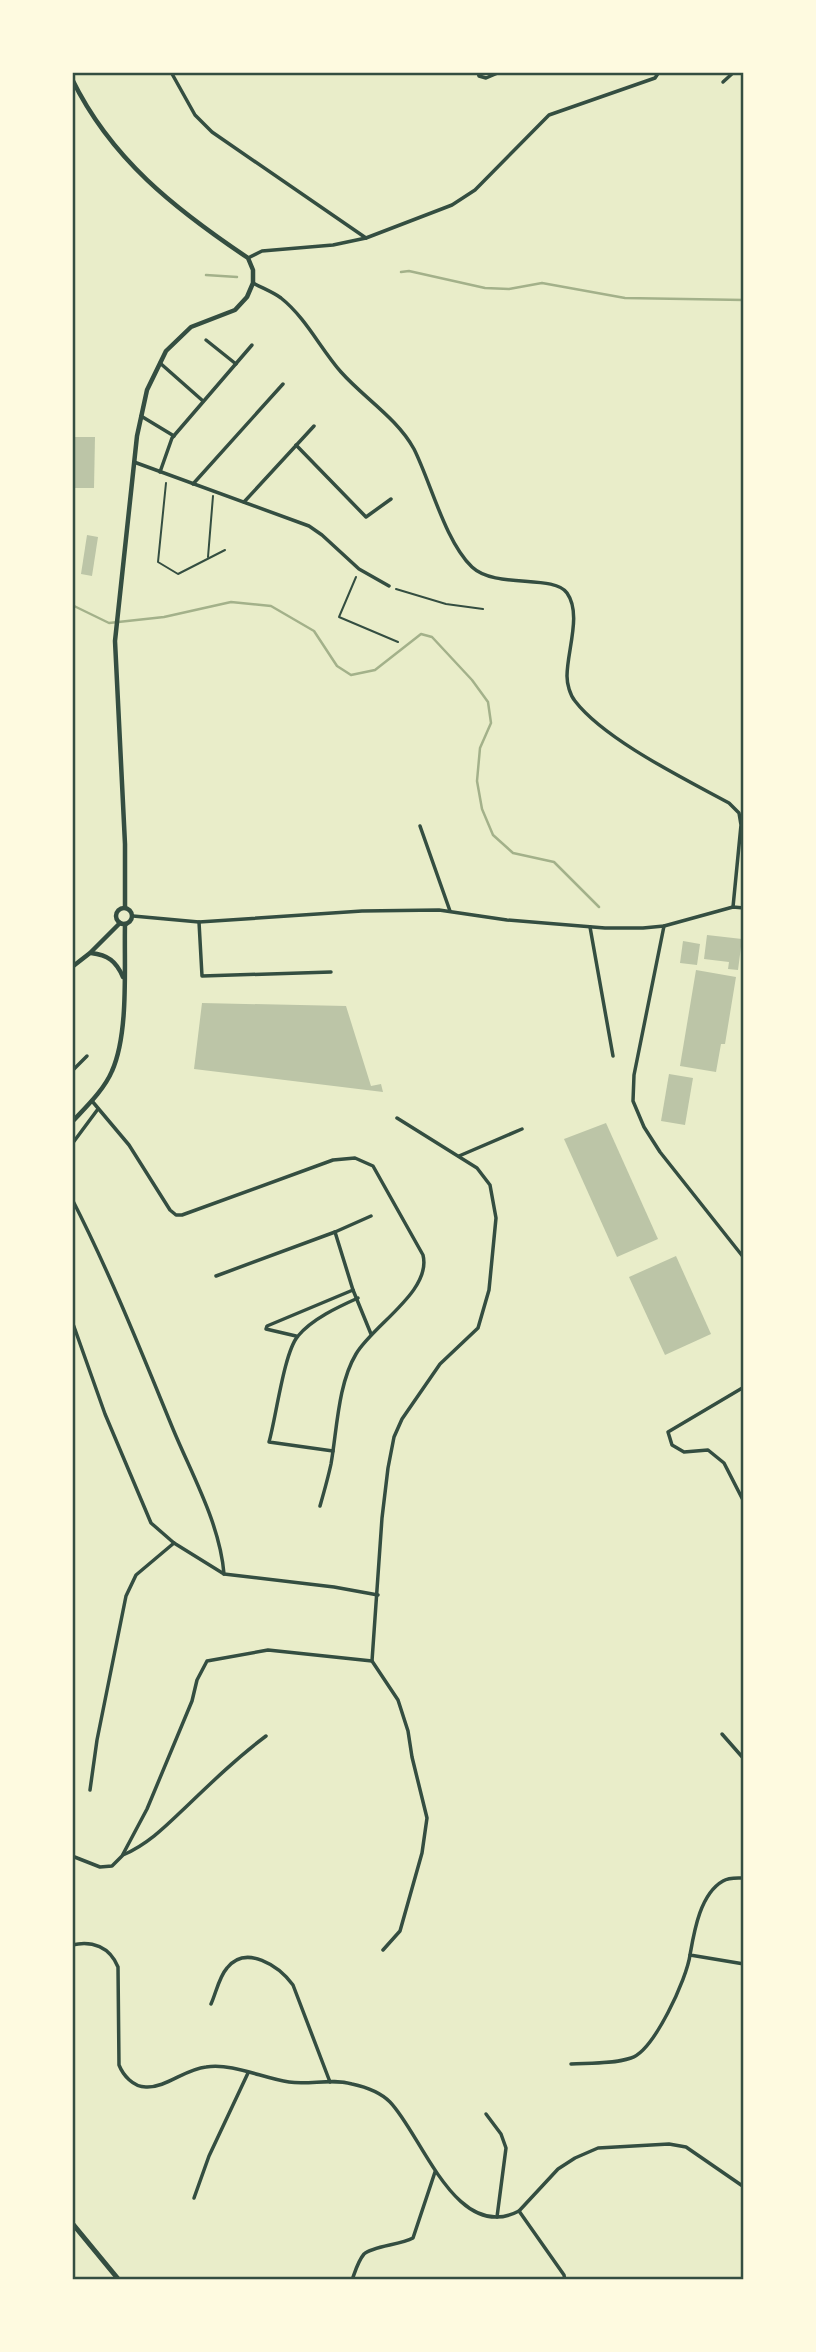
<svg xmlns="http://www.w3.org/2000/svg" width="816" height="2352" font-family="'Public Sans',sans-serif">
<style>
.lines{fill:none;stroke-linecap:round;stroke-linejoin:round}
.stream{stroke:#a3b18a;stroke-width:2.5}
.building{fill:#bcc5a7}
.path{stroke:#344e41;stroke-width:2}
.minor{stroke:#344e41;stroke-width:3.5}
.tertiary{stroke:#344e41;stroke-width:4.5}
.secondary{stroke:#344e41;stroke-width:5}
.neatline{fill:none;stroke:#344e41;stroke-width:2.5}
</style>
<rect width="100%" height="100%" fill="#e9edc9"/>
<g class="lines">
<g class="stream">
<polyline points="401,272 409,271 485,288 509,289 542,283 625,298 744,300"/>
<polyline points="206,275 237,277"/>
<polyline points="72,605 109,623 164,617 231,602 271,606 314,631 337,666 351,675 375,670 421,634 432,637 472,680 488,702 491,723 480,748 477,781 482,809 493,835 513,853 554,862 599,907"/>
</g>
</g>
<g class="building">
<polygon points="72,437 95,437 94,488 72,488"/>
<polygon points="87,535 98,537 92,576 81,574"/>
<polygon points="707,935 742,939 738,970 728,969 729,962 704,959"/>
<polygon points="683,941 700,944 697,965 680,963"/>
<polygon points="696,970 736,977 725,1044 721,1044 716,1072 680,1066"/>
<polygon points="202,1003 346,1006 371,1086 381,1084 383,1092 194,1069"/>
<polygon points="669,1074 693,1078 685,1125 661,1121"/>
<polygon points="606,1123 658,1239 617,1257 564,1139"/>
<polygon points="676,1256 711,1334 665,1355 629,1277"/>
</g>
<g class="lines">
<g class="path">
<polyline points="166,483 158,562 178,574 225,550"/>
<polyline points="208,557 213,496"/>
<polyline points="356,577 339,617 398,642"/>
<polyline points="396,589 446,604 483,609"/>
</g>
<g class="minor">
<polyline points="171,72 195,115 212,132 366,238"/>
<polyline points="478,72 479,76 486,78 500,72"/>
<polyline points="723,82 734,72"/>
<polyline points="248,258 262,251 333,245 366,238 452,205 475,190 549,115 655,78 659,72"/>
<path d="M 253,283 C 262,288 273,292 281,298 C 306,318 320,348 341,372 C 364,398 397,418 414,449 C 431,483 445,541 472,567 C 495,589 554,574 567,593 C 582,614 567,651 567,676 C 567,684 570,695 575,701 C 605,740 685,779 729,803 L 739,813 L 741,825 L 733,907"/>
<polyline points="206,340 236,364"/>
<polyline points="160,363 203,401"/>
<polyline points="141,416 174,436"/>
<polyline points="296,445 366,517 391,499"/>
<polyline points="134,462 309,526 322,535 359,569 389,586"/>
<polyline points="160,472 172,438 252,345"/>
<polyline points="193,484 283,384"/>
<polyline points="244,502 314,426"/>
<polyline points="420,826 450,911"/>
<polyline points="133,916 199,922 362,911 439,910 507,920 605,928 643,928 664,926 733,907 744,908"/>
<polyline points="199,922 202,976 331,972"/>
<polyline points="664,926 634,1075 633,1101 644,1127 660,1152 744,1258"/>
<polyline points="590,927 613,1056"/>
<polyline points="72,1071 87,1056"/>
<path d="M 92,1101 L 129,1145 L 170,1210 L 176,1215 L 182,1215 L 333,1160 L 355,1158 L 373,1166 L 423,1255 C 432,1291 373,1325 356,1354 C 338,1384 337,1430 331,1464 C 328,1478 324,1492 320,1506"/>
<polyline points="72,1144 98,1109"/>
<polyline points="459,1156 522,1129"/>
<path d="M 72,1199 C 110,1273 141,1351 173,1429 C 192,1475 220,1524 224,1574"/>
<polyline points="335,1232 353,1290 371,1334"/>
<polyline points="216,1276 335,1232 371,1216"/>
<polyline points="72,1321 105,1414 151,1523 174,1543 224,1574 334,1587 378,1595"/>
<polyline points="296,1336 266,1329 267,1326 353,1290"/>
<polyline points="744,1387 668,1432 672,1445 684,1452 708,1450 724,1463 744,1502"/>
<path d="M 333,1451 L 269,1442 C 276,1418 284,1352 298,1336 C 312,1319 338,1307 358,1298"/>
<polyline points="722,1734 744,1759"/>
<polyline points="90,1790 97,1740 126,1596 136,1575 174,1543"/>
<path d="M 123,1855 C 149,1844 168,1824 188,1805 C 213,1781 238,1757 266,1736"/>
<polyline points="72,1856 100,1867 112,1866 122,1856 147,1809 192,1701 197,1680 207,1661 268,1650 372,1661"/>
<path d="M 744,1878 C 737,1878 729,1877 723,1881 C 700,1894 694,1932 690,1955 L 744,1964"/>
<path d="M 72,1945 C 92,1940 110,1947 118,1967 L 119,2065 C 123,2075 133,2087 146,2087 C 166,2088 185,2069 206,2067 C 233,2063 262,2078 289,2082 C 310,2085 332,2078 352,2084 C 366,2087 380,2092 390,2102 C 422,2135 456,2244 519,2211 L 558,2169 L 575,2158 L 598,2148 L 669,2144 L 686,2147 L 744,2187"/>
<polyline points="383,1950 400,1931 422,1853 427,1818 412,1757 408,1731 398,1700 372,1661 382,1518 388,1468 394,1437 402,1419 440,1364 478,1328 489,1290 496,1218 490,1185 477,1168 397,1118"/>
<path d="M 211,2004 C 216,1993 219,1977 227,1968 C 246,1944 279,1966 293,1985 L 330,2082"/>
<path d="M 571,2064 C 590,2063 613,2064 631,2058 C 654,2051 687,1978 690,1955"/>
<polyline points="486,2114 501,2134 506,2148 497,2217"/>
<polyline points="194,2198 209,2156 248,2073"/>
<polyline points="519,2211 564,2275 565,2280"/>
<path d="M 352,2280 C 355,2272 358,2261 364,2254 C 373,2246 400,2245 413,2238 L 435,2172"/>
</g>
<g class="tertiary">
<path d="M 72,79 C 111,159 175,209 248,258 L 253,270 L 253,283 L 247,297 L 235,310 L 191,327 L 166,351 L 147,390 L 137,436 L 115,641 L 125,844 L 125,907"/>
<circle cx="124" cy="916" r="8"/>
<path d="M 91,953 C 108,955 116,961 123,977"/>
<polyline points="72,967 90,953 120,923"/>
<path d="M 72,1122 C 86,1107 104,1090 112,1071 C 129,1033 124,966 125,924"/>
</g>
<polyline class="secondary" points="72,2223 119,2280"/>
</g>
<rect width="816" height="2352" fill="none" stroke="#fefae0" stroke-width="147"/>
<rect x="74" y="74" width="668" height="2204" class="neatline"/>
</svg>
